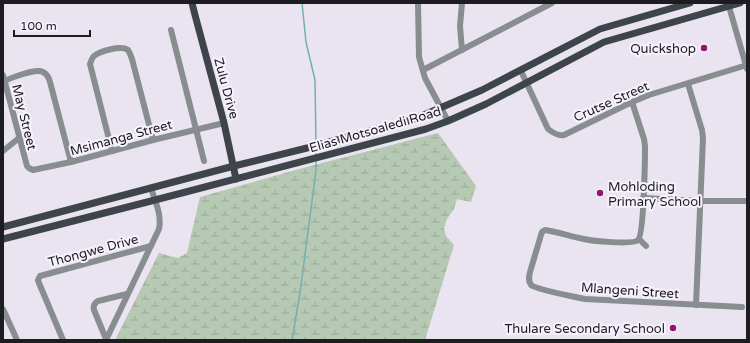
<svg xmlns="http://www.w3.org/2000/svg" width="750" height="343" font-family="'Varela Round',sans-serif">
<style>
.wetland{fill:url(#wetland-marsh)}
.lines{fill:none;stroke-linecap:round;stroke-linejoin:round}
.stream{stroke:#74afb0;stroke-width:1.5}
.minor{stroke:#888d90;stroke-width:6}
.major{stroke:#3d454b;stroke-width:7}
.poi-dot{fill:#94136d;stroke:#f7f2fe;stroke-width:1.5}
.labels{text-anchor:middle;stroke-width:4;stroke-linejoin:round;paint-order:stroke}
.poi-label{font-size:13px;fill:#1d1c20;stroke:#f7f2fe;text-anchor:end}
.street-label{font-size:13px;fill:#1d1c20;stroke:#f7f2fe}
</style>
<defs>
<pattern id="wetland-marsh" width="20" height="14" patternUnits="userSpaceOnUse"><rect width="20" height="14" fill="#b5c9b3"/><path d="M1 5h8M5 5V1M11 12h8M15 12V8" fill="none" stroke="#9bac9a"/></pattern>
</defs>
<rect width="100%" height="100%" fill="#eae4f1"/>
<polygon class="wetland" points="438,133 476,186 471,202 457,199 454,209 447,219 444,228 446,236 454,245 425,340 115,340 159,253 178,258 187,253 200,197 299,169"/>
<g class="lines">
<g class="stream">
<polyline points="302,3 306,42 315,80 316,144"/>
<polyline points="316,148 316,156"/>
<polyline points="292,340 300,293 316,170 316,160"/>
</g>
<g class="minor">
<polyline points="418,3 419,57 425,78 448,121"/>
<polyline points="728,3 747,69"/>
<polyline points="171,30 204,161"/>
<polyline points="462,50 460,26 462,3"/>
<polyline points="423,70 552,3"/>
<path d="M 521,71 L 548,129 C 553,133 558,136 564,135 L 632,102 L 649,95 L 747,65"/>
<polyline points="3,75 27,166 29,168 33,170 71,162 153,140 224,123"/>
<path d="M 3,82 C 10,78 36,68 43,72 C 47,74 49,78 50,82 L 71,162"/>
<polyline points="688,84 702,130 703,138 696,305"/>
<path d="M 632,102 L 644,139 L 645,146 C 645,158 644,235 638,240 C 633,245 592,241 584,239 C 571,237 559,232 545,230 L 542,232 L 541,235 L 530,272 C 529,277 528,281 531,285 C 537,290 576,297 585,299 L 742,307"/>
<polyline points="3,151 19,138"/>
<path d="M 112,151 L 90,64 C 91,61 92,58 94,56 C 100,51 121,45 128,50 C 130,53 131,56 132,59 L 153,140"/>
<polyline points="643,198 701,201 747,201"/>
<polyline points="639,239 646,246"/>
<polyline points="3,309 17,340"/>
<path d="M 106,339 L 94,310 C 93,306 94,303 98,301 L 127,294"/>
<polyline points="63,340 39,283 38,280 40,276 151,246"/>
<path d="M 106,340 L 159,229 C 162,215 155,201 151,188"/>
</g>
<g class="major">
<polyline points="192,3 195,15 224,123 236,179"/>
<polyline points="3,227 234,166 307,148 412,120 482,90 600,29 690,3"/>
<polyline points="3,239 155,200 426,129 448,121 486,104 604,42 740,3"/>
</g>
</g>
<g class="poi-dot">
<circle cx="704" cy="48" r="4"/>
<circle cx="600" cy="193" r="4"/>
<circle cx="673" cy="328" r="4"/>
</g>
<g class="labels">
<g class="poi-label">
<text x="696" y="53">Quickshop</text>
<text x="608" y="191" text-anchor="start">Mohloding<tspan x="608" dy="15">Primary School</tspan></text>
<text x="665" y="333">Thulare Secondary School</text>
</g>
<g class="street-label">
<text transform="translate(227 88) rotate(75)" y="5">Zulu Drive</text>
<text transform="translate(611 101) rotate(-24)" y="5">Crutse Street</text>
<text transform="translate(25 117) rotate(76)" y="5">May Street</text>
<text transform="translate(375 129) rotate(-16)" y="5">Elias Motsoaledi Road</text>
<text transform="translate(121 137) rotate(-15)" y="5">Msimanga Street</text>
<text transform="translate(93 250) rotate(-15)" y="5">Thongwe Drive</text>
<text transform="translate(630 290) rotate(4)" y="5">Mlangeni Street</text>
</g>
</g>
<rect width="750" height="343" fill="none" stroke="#1d1c20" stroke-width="8"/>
<path d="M14 30v6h76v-6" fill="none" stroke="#1d1c20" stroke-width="2"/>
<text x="20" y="30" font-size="12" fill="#1d1c20" stroke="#f7f2fe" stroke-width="3" paint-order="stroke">100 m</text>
</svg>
